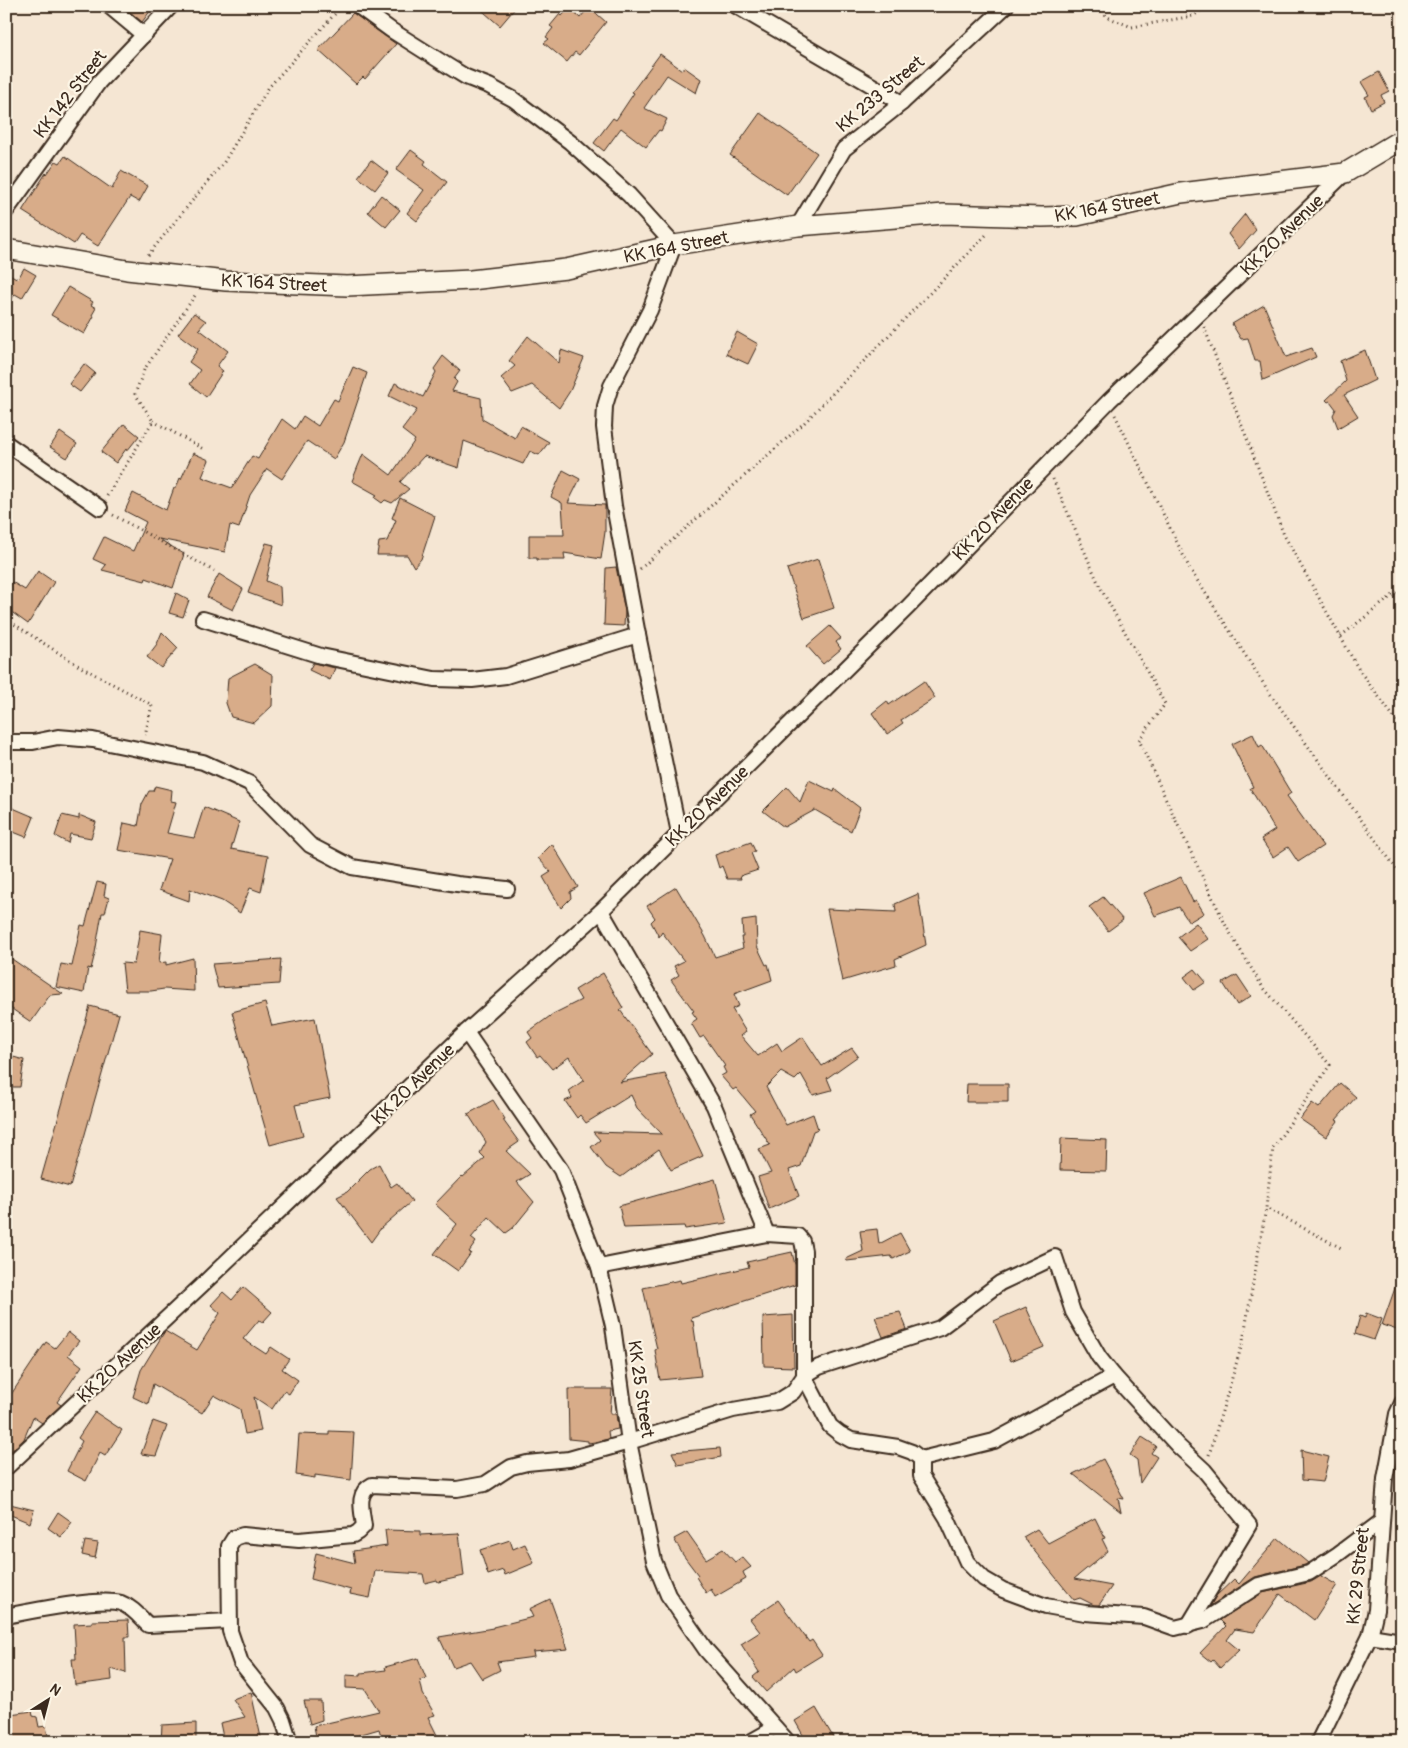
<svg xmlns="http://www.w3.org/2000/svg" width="1408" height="1748" font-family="Pangolin,sans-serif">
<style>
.building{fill:#d8ac89;stroke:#3b2a1e}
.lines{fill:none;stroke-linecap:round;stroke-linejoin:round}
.minor-casing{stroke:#3b2a1e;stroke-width:18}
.secondary-casing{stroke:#3b2a1e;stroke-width:22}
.path{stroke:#3b2a1e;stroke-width:3;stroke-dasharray:1 4;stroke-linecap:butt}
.minor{stroke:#fcf5e5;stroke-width:14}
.secondary{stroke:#fcf5e5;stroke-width:19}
.labels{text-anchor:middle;stroke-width:4.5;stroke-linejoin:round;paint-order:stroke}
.street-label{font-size:18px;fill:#3b2a1e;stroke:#fcf5e5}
</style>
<rect width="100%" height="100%" fill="#f5e6d3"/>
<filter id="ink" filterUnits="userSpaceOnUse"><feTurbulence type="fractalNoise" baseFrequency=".02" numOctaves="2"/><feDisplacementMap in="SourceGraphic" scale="10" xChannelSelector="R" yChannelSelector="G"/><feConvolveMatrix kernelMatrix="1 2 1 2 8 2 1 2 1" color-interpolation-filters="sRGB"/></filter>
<g filter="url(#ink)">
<g class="building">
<polygon points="123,6 154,6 142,22"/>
<polygon points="477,6 517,6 500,26"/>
<polygon points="589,7 606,22 579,55 575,52 567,62 544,43 549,39 546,37 553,28 550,26 560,14 562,16 569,8 580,18"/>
<polygon points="353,13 396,44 365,79 363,77 356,84 318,50"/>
<polygon points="660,54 682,70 684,67 701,79 696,93 667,75 644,108 667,119 661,131 659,130 646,147 621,128 604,151 594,143 613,118 616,120 634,93 632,92"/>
<polygon points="1379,72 1389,91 1381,95 1384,102 1371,109 1365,97 1369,95 1361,82"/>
<polygon points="760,113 817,153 787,195 730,155"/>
<polygon points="411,150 426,161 424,164 447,182 417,221 407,213 424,190 396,170"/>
<polygon points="65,156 112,189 121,171 148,186 139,202 130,197 98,246 80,235 74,244 22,211 46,173 47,174 56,161 60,163"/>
<polygon points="371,160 388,173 375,190 358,177"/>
<polygon points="381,195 400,210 386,227 368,212"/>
<polygon points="1245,214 1256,230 1239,249 1228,234"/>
<polygon points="24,268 36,275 22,298 15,294 6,308 6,272 18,279"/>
<polygon points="68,287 93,302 91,305 96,308 92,315 94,316 84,334 51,315"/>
<polygon points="1264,305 1286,357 1312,348 1316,357 1263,380 1260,361 1255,361 1248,338 1241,339 1232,324"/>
<polygon points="194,313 206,321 199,329 228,351 217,366 223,371 206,397 190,384 200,370 189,362 198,349 178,334"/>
<polygon points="737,332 758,344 748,364 726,354"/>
<polygon points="528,336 559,363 561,350 584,358 570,391 559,408 532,385 512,393 501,378 515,366 509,361"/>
<polygon points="1365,350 1375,380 1344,395 1358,416 1338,428 1333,415 1336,409 1330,401 1328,402 1326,400 1346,381 1340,361"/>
<polygon points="443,356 460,371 454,379 457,382 452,391 481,398 482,419 515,438 521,426 549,442 539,455 530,451 523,464 464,441 459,468 424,456 400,482 409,489 392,503 385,500 382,503 375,498 377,495 352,481 363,454 391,475 415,440 402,430 417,410 389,396 395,383 423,397 436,372 434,369"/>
<polygon points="84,364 95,373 80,392 69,384"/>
<polygon points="353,367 367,373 344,442 334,459 307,441 282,479 267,469 250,495 239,528 230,525 225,552 159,539 184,554 173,588 146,578 145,581 102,570 106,565 93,559 104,537 133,551 146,522 125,511 133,493 166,510 174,488 176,488 180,478 181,479 193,453 209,460 202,477 232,488 252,456 258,459 282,419 295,429 303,416 318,426 334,399 338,401"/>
<polygon points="124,424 139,436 127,451 126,449 116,463 101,452"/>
<polygon points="60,432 77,444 67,458 50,447"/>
<polygon points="563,470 580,479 568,503 605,505 605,532 601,559 564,553 565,560 537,560 537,558 529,558 529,535 564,535 562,503 551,497"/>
<polygon points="400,498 435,516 421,559 414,567 407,555 377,555 379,542 387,541 396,520 392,518"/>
<polygon points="266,543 274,545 266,581 280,587 281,605 248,593"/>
<polygon points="818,559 834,608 804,618 787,569"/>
<polygon points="616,567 625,611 624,626 604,625 606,568"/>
<polygon points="38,571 54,582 28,624 6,608 6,590 12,582 25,590"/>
<polygon points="219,574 243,589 233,610 207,597"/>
<polygon points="176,593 189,600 183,617 169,613"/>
<polygon points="830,626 841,638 836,642 841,649 823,664 807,646"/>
<polygon points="162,632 178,648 161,668 147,657 157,644"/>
<polygon points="313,663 335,668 330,680 309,670"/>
<polygon points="255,664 273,675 272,706 254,723 231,717 226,703 228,678"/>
<polygon points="924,681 935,698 901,720 903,723 887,734 872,713 887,701 889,705"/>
<polygon points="1253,734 1259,747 1262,745 1291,793 1287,796 1323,846 1298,862 1288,847 1273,857 1261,839 1275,830 1250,788 1253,787 1232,744"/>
<polygon points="809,780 834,792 835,789 860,808 851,831 815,810 784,827 763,811 787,787 800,802"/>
<polygon points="155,786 172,790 171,801 176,802 167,833 194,838 204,807 239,822 231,849 268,856 261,892 250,888 240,913 222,901 190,889 189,901 159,890 170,859 118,850 124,823 138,826 142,804 149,791 153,791"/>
<polygon points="6,805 34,817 26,837 6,829"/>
<polygon points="62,815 79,819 79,815 96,822 91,838 70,834 68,843 55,836"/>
<polygon points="751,842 755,851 751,853 758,870 740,876 741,879 727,879 722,866 719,868 715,855"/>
<polygon points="552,844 578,887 570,892 571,898 561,908 543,877 551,872 538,858"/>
<polygon points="1181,877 1193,902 1196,900 1204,913 1189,922 1179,907 1155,916 1144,893"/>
<polygon points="97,882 106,884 104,896 109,898 105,913 102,913 95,953 91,969 88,968 84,993 56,987 61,964 72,966 81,925 85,926"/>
<polygon points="676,887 705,936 715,957 743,948 741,937 743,937 742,921 756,919 757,946 766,965 768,964 772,980 734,994 739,1006 732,1009 746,1032 741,1036 758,1056 777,1043 782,1051 803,1037 822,1066 852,1048 858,1056 827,1078 832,1090 813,1095 801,1074 795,1080 781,1072 766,1087 786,1125 813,1114 818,1129 813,1131 801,1166 789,1170 799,1196 769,1209 758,1177 771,1173 759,1149 770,1145 750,1114 755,1111 736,1088 733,1090 721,1076 726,1073 723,1067 725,1066 704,1036 700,1038 691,1023 697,1019 692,1012 694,1011 671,980 679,975 674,966 684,961 662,932 659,937 651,922 655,918 647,906"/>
<polygon points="918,894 926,945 895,959 896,965 842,981 827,909 896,912 895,904"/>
<polygon points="1103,897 1123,920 1108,931 1089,907"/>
<polygon points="1196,923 1208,939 1190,951 1178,937"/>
<polygon points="140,930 162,934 159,963 166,962 166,965 193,958 194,991 164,989 151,991 125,991 122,963 134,964"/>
<polygon points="6,955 63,994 50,995 31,1022 6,1005"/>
<polygon points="281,959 279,984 218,988 212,964"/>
<polygon points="1195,969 1206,982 1194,990 1184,977"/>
<polygon points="603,973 623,1008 620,1010 652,1054 620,1082 665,1074 703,1156 671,1170 659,1149 621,1177 606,1167 591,1147 600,1140 593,1132 662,1134 637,1108 631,1095 586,1123 580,1115 577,1118 565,1101 572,1098 569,1091 584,1080 569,1057 552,1069 540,1055 537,1057 527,1042 532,1038 528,1032 553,1014 581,1000 575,990"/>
<polygon points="1237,975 1251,996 1237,1005 1223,983"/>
<polygon points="265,1003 272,1026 315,1018 330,1098 295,1105 303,1136 270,1145 232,1012"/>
<polygon points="90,1006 119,1014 70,1187 41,1179"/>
<polygon points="10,1056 24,1060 20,1087 6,1087"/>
<polygon points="1340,1083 1356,1097 1336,1120 1338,1121 1326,1137 1300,1119 1312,1103 1319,1108"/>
<polygon points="967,1084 1008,1084 1008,1102 966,1102"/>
<polygon points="493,1100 505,1119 503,1120 519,1142 506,1151 530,1174 517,1182 534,1202 513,1228 506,1233 489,1217 471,1238 476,1242 469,1252 471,1253 458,1271 434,1254 457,1224 435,1204 462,1176 463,1177 485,1158 480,1153 486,1142 468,1114"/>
<polygon points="1061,1138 1107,1140 1106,1171 1060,1170"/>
<polygon points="379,1164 391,1187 397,1183 412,1201 381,1228 371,1242 337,1197 347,1192 370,1169"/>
<polygon points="715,1179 727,1223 685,1229 684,1226 624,1228 619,1206"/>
<polygon points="877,1229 879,1244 900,1233 910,1251 893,1259 891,1256 847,1261 846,1259 863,1251 860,1231"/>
<polygon points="792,1252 795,1265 795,1285 691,1318 692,1322 693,1321 701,1376 660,1380 655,1350 657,1349 643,1288 680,1280 681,1283 749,1267 747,1262"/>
<polygon points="1400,1274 1402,1274 1402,1315 1397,1330 1382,1325"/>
<polygon points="243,1287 272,1312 263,1322 259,1320 243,1339 266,1354 271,1347 289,1359 282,1369 298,1380 289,1394 284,1391 272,1409 254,1397 261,1431 245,1434 240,1409 214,1395 202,1413 153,1384 148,1404 133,1397 141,1370 165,1331 197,1350 220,1313 211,1305 223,1292 232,1300"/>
<polygon points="1026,1307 1044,1347 1011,1361 994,1321"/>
<polygon points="900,1312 907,1329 883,1337 875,1317"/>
<polygon points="1366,1313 1382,1319 1374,1340 1355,1334 1360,1316 1365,1318"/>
<polygon points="793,1315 794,1367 764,1366 763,1317"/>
<polygon points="68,1332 79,1341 68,1355 82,1366 57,1402 61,1405 42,1423 33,1417 24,1439 6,1456 6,1412 11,1401 8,1399 46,1342 55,1348"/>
<polygon points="568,1389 612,1389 610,1414 616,1414 618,1429 608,1431 609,1439 595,1442 588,1443 588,1441 569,1439"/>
<polygon points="95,1412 122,1430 105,1456 100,1453 86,1481 67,1471 82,1441 78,1438"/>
<polygon points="153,1421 167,1426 156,1456 141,1454"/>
<polygon points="329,1431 354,1432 351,1480 315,1475 315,1478 296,1475 299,1434 329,1435"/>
<polygon points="1142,1437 1156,1446 1151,1453 1157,1457 1140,1483 1137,1460 1130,1455"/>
<polygon points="720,1448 721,1457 678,1465 672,1452"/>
<polygon points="1301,1450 1329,1457 1323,1482 1302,1480"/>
<polygon points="1103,1459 1124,1499 1118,1498 1121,1512 1073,1474"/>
<polygon points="6,1503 34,1510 30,1523 6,1513"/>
<polygon points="58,1512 72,1522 61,1537 48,1528"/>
<polygon points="1095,1518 1105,1538 1102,1539 1108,1551 1074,1579 1112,1586 1099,1605 1094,1605 1080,1598 1074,1600 1023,1537 1037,1529 1048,1543"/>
<polygon points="385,1530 420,1531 420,1535 459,1533 464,1576 438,1582 437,1580 425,1583 423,1574 375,1571 370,1598 350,1594 351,1590 311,1579 316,1553 355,1563 353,1551 387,1546"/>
<polygon points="687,1532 706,1559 723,1549 735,1562 742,1557 751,1567 743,1572 746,1579 715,1597 711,1589 706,1593 696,1577 698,1575 683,1555 674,1539"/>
<polygon points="1278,1538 1308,1563 1305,1565 1255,1577 1210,1606 1216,1596 1234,1579 1239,1584"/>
<polygon points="510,1540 513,1549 525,1544 534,1563 505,1575 503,1570 488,1575 480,1550"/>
<polygon points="85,1541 98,1543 95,1558 82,1555"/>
<polygon points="1321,1576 1337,1585 1314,1620 1280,1594 1254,1632 1235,1629 1227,1640 1239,1650 1220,1668 1213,1660 1211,1662 1200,1653 1226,1626 1220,1620 1262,1593 1311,1582"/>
<polygon points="550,1599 568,1649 533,1652 534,1657 497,1662 500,1670 482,1679 470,1661 453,1667 439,1637 493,1628 493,1627 533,1617 529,1609"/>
<polygon points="778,1600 809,1642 812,1640 822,1655 796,1671 794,1667 766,1692 753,1677 759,1672 741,1644 760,1632 750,1619"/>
<polygon points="128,1620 129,1637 125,1637 126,1673 111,1669 112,1680 75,1685 72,1659 76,1659 74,1624 92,1623 92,1621"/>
<polygon points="418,1658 426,1678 420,1680 423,1694 435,1715 428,1717 437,1735 400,1742 383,1742 379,1729 335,1742 317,1742 314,1726 379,1711 365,1689 346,1688 346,1675 361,1676 361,1673 386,1670 385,1667"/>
<polygon points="251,1692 262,1742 224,1742 220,1723 245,1717 233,1699"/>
<polygon points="304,1701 321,1701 322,1720 310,1724"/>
<polygon points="816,1708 836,1742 807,1742 795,1721"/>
<polygon points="32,1711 33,1716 37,1717 39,1727 46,1726 49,1742 9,1742 6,1728 12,1727 10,1714"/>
<polygon points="196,1723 196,1742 161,1742 162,1725"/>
</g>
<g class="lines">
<defs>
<g id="minor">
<polyline points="109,6 144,35"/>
<polyline points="358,6 391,30 448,66 466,77 489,86 513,99 570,142 629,195 674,245 650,310 611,386 605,406 604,427 614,506 638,635 679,833"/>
<polyline points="736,6 902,103"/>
<polyline points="6,211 99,82 171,6"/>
<polyline points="798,226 844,149 902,103 1006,6"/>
<polyline points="6,443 100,508"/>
<polyline points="203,619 321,656 434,679 472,680 506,676 638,635"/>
<polyline points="6,742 33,742 58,737 93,740 203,762 249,783 310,845 352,867 457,884 507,889"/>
<polyline points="601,911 714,1106 767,1234"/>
<polyline points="466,1032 561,1170 599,1267 613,1326 629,1442 654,1561 668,1595 706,1650 788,1742"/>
<polyline points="599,1267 767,1234 798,1236 802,1241 804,1251 804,1376 830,1426 840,1434 851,1440 898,1447 912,1452 921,1459 921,1476 947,1518 967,1562 984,1579 1003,1590 1046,1606 1085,1613 1144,1617 1175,1628 1203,1621 1259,1585 1309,1573 1338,1554 1382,1521"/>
<polyline points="921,1459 994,1441 1114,1376"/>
<polyline points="6,1468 202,1285 466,1032 601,911 908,607 1109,401 1345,173"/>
<path d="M 6,1616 C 32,1611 98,1597 121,1603 C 132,1607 140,1617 148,1625 L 229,1621"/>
<polyline points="1370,1636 1402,1641"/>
<path d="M 290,1742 L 283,1720 L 277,1708 L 241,1663 L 230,1631 L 229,1546 L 234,1538 L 243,1535 L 299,1540 L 353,1535 L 358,1532 L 364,1526 C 362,1510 356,1493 372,1485 L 457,1489 L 485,1484 L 511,1467 L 527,1463 L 569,1459 L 629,1442 L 733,1410 L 777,1402 L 793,1392 L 804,1376 L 819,1367 L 940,1328 L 1000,1283 L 1055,1257 L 1073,1312 L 1099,1357 L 1114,1376 L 1178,1446 L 1204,1470 L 1249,1525 L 1188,1626"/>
<polyline points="750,1742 775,1728"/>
<polyline points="1318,1742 1370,1636 1376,1610 1385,1479 1397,1414 1402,1403"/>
</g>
<polyline id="secondary" points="6,249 127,270 226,281 347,286 471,280 566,269 674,245 798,226 944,214 1042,217 1077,216 1181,193 1345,173 1402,139"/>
</defs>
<use href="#minor" class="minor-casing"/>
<use href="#secondary" class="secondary-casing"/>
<g class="path">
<polyline points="1100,6 1107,17 1132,27 1193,16 1208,6"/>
<polyline points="148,255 224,162 269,87 342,6"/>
<polyline points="1204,327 1284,535 1359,670 1402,728"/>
<polyline points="1115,415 1190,569 1269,692 1398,871"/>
<polyline points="153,421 205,450"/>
<polyline points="1053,479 1100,587 1165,704 1139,740 1176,821 1227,928 1262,986 1330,1065 1273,1148 1266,1208 1343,1249"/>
<polyline points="107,496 153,421 135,394 144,370 196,294"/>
<polyline points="113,515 214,571"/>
<polyline points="640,569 804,423 988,233"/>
<polyline points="6,619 79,666 152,705 145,735"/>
<polyline points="1341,636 1402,588"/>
<polyline points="1209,1455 1243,1341 1266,1208"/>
</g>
<use href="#minor" class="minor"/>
<use href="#secondary" class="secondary"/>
</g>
</g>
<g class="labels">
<g class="street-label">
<text transform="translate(70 94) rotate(-52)" y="6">KK 142 Street</text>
<text transform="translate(880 94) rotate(-40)" y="6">KK 233 Street</text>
<text transform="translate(1107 207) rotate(-10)" y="6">KK 164 Street</text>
<text transform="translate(1282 235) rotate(-44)" y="6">KK 20 Avenue</text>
<text transform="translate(676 247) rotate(-11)" y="6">KK 164 Street</text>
<text transform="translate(274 283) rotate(3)" y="6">KK 164 Street</text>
<text transform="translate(993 519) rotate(-46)" y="6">KK 20 Avenue</text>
<text transform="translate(707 806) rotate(-44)" y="6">KK 20 Avenue</text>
<text transform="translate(413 1084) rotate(-44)" y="6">KK 20 Avenue</text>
<text transform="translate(119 1363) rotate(-43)" y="6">KK 20 Avenue</text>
<text transform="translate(641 1389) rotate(82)" y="6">KK 25 Street</text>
<text transform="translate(1358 1576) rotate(-84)" y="6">KK 29 Street</text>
</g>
</g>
<rect width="1408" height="1748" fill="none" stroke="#fcf5e5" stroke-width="25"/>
<rect x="12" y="12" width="1383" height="1723" fill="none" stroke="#3b2a1e" stroke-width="2" filter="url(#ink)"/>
<g transform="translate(48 1700) rotate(36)" stroke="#fcf5e5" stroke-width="4" paint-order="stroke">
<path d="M0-4L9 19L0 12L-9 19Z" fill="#3b2a1e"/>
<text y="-8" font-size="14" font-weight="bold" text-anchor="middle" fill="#3b2a1e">N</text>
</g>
</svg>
